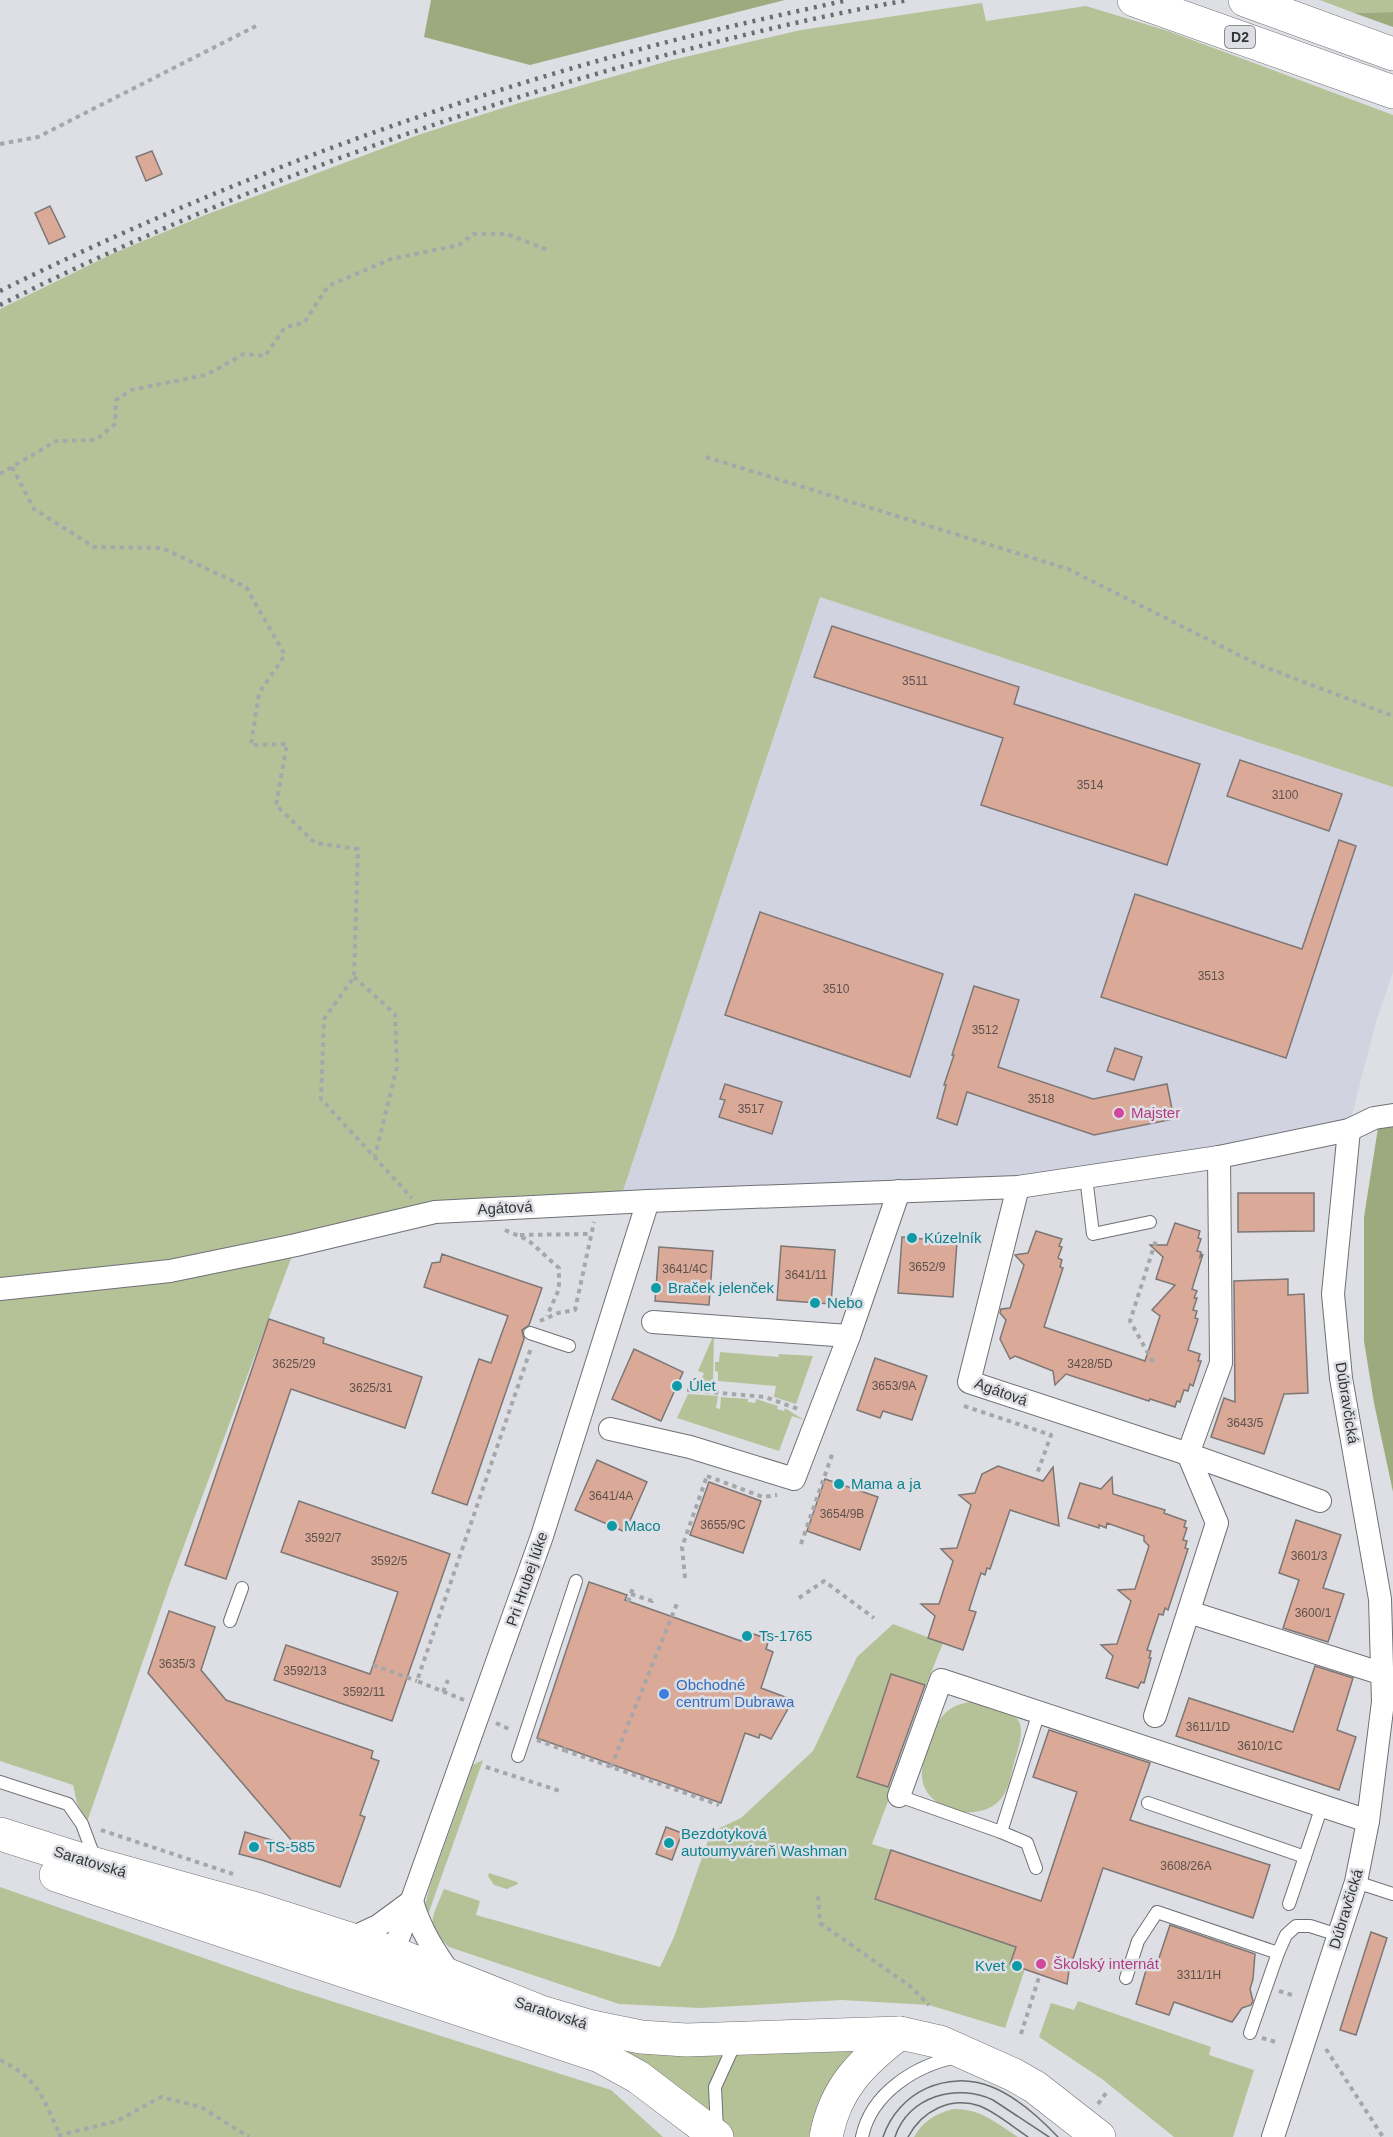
<svg xmlns="http://www.w3.org/2000/svg" width="1393" height="2137" font-family="Helvetica,sans-serif">
<style>
.built{fill:#d2d3e0}
.green{fill:#b5c298}
.forest{fill:#9daa7e}
.building{fill:#daa997;stroke:#7d7776;stroke-width:1.5}
.lines{fill:none;stroke-linecap:round;stroke-linejoin:round}
.lane-casing{stroke:#6f7075;stroke-width:14}
.street-casing{stroke:#6f7075;stroke-width:24}
.secondary-casing{stroke:#6f7075;stroke-width:34}
.highway-casing{stroke:#6f7075;stroke-width:34}
.path{stroke:#a6a7ab;stroke-width:4;stroke-dasharray:4.5 4.5;stroke-linecap:butt}
.lane{stroke:#fff;stroke-width:12}
.street{stroke:#fff;stroke-width:22}
.secondary{stroke:#fff;stroke-width:33}
.highway{stroke:#fff;stroke-width:33}
.tram{stroke:#6c6d70;stroke-width:1.5}
.rail{stroke:#6c6d70;stroke-width:4.5;stroke-dasharray:3 6;stroke-linecap:butt}
.hotel-dot{fill:#d1479c;stroke:#dedfe4;stroke-width:2}
.culture-dot{fill:#0f9aa8;stroke:#dedfe4;stroke-width:2}
.shop-dot{fill:#3f7fe0;stroke:#dedfe4;stroke-width:2}
.labels{text-anchor:middle;stroke-width:5;stroke-linejoin:round;paint-order:stroke}
.number-label{font-size:12px;fill:#5e524f}
.shield{fill:#dedfe4;stroke:#67686b;stroke-width:1.5}
.shield-label{font-size:14px;font-weight:bold;fill:#343537}
.hotel-label{font-size:15px;fill:#b23c85;stroke:#dedfe4;text-anchor:start}
.street-label{font-size:15px;fill:#343537;stroke:#dedfe4}
.culture-label{font-size:15px;fill:#0d838f;stroke:#dedfe4;text-anchor:start}
.shop-label{font-size:15px;fill:#366cbe;stroke:#dedfe4;text-anchor:start}
</style>
<rect width="100%" height="100%" fill="#dedfe4"/>
<polygon class="built" points="820,597 1393,787 1393,972 1376,1022 1348,1130 1018,1186 620,1200"/>
<g class="green">
<polygon points="1320,0 1393,0 1393,12 1354,13"/>
<polygon points="982,3 986,21 1086,6 1168,31 1393,115 1393,787 820,597 620,1200 435,1212 296,1245 170,1583 87,1822 77,1803 73,1785 0,1761 0,309 112,254 205,215 421,134 519,103 672,60 801,30"/>
<polygon points="714,1334 713,1385 699,1385 704,1373 698,1371"/>
<polygon points="720,1352 778,1357 779,1354 813,1356 796,1404 774,1397 776,1386 718,1381 718,1372 715,1371 715,1362 719,1362"/>
<polygon points="688,1394 718,1396 716,1408 720,1409 721,1397 748,1399 748,1402 755,1403 756,1399 778,1406 777,1409 784,1411 785,1408 788,1410 804,1420 792,1416 779,1451 677,1418"/>
<path d="M 893,1624 L 943,1643 L 926,1685 L 891,1674 L 858,1777 L 893,1788 L 872,1844 L 891,1850 L 876,1899 L 1016,1947 L 1010,1964 L 1025,1969 L 1005,2028 L 929,2005 L 842,2000 L 700,2008 L 619,2004 L 449,1947 C 423,1925 433,1917 444,1889 L 480,1901 L 476,1915 L 660,1967 L 674,1937 L 711,1832 L 741,1818 L 813,1751 L 857,1657 Z"/>
<path d="M 977,1701 C 1017,1715 1030,1713 1015,1759 C 1011,1773 1009,1791 999,1801 C 977,1823 926,1811 922,1778 C 921,1767 925,1758 929,1747 C 937,1719 944,1704 977,1701 Z"/>
<polygon points="483,1760 425,1923 424,1908 431,1883 473,1765"/>
<polygon points="489,1873 517,1882 518,1884 507,1889 494,1885 488,1876"/>
<polygon points="0,1887 287,1987 611,2090 663,2137 0,2137"/>
<polygon points="1078,2001 1211,2047 1209,2055 1254,2070 1233,2137 1174,2137 1102,2079 1039,2037 1051,2003 1074,2010"/>
<polygon points="900,2033 826,2137 717,2137 606,2040"/>
<path d="M 953,2109 C 979,2108 997,2123 1018,2137 L 914,2137 C 923,2121 935,2114 953,2109 Z"/>
</g>
<g class="forest">
<polygon points="431,0 785,0 530,65 424,37"/>
<polygon points="1393,12 1393,27 1354,13 1355,13"/>
<polygon points="1393,1125 1393,1492 1374,1403 1364,1341 1364,1217 1378,1128"/>
</g>
<g class="building">
<polygon points="152,151 162,174 146,181 136,157"/>
<polygon points="50,206 65,237 49,244 35,213"/>
<polygon points="832,626 1019,687 1014,704 1200,764 1167,865 981,805 1003,738 814,677"/>
<polygon points="1240,760 1342,794 1329,831 1227,796"/>
<polygon points="1339,840 1356,846 1286,1058 1101,997 1135,894 1302,949"/>
<polygon points="760,912 943,974 910,1077 725,1015"/>
<polygon points="974,986 1019,1000 998,1067 1093,1099 1167,1084 1174,1119 1094,1135 967,1092 957,1125 937,1118 946,1085 944,1085 954,1055 952,1055"/>
<polygon points="1115,1048 1142,1057 1134,1080 1107,1071"/>
<polygon points="725,1084 782,1102 772,1134 719,1117 725,1100 720,1099"/>
<polygon points="1238,1193 1314,1193 1314,1231 1238,1232"/>
<polygon points="1175,1223 1200,1231 1198,1238 1201,1239 1197,1251 1201,1252 1200,1257 1203,1254 1192,1289 1197,1291 1194,1298 1197,1298 1193,1310 1197,1311 1195,1318 1198,1319 1188,1350 1200,1354 1198,1361 1201,1361 1193,1386 1190,1384 1188,1391 1184,1390 1180,1402 1177,1401 1175,1407 1150,1399 1149,1401 1066,1374 1055,1385 1053,1371 1015,1356 1010,1359 1000,1339 1006,1320 1000,1313 1001,1309 1010,1308 1024,1265 1015,1255 1028,1253 1036,1231 1062,1239 1059,1246 1062,1247 1058,1258 1062,1260 1060,1267 1063,1268 1044,1327 1145,1361 1160,1316 1152,1310 1175,1285 1156,1279 1163,1257 1150,1245 1167,1245"/>
<polygon points="902,1237 957,1242 953,1297 898,1293"/>
<polygon points="781,1246 835,1250 831,1304 777,1300"/>
<polygon points="659,1247 713,1251 709,1305 655,1301"/>
<polygon points="442,1254 542,1288 529,1325 522,1330 524,1339 467,1505 432,1493 479,1359 491,1363 508,1316 424,1287 432,1263 440,1262"/>
<polygon points="1288,1279 1288,1295 1304,1294 1308,1393 1284,1394 1264,1454 1211,1437 1224,1398 1235,1402 1234,1281"/>
<polygon points="269,1319 324,1338 323,1343 422,1377 405,1428 291,1389 226,1579 185,1565"/>
<polygon points="634,1349 683,1372 661,1421 612,1399"/>
<polygon points="875,1358 927,1376 912,1420 883,1411 880,1418 857,1410"/>
<polygon points="597,1460 647,1482 625,1532 575,1510"/>
<polygon points="998,1466 1043,1481 1053,1467 1059,1526 1010,1510 990,1569 987,1568 985,1575 981,1573 969,1610 976,1612 963,1650 928,1638 935,1616 921,1604 939,1604 953,1561 941,1549 957,1548 971,1505 959,1495 975,1493 982,1474"/>
<polygon points="1112,1477 1113,1494 1165,1510 1164,1513 1186,1521 1184,1527 1187,1528 1183,1540 1187,1541 1185,1548 1188,1549 1168,1610 1165,1608 1163,1615 1159,1614 1147,1650 1151,1651 1149,1658 1151,1658 1144,1683 1141,1682 1138,1688 1106,1678 1113,1656 1101,1645 1117,1644 1131,1601 1118,1590 1135,1589 1149,1546 1144,1541 1144,1536 1107,1523 1106,1528 1099,1525 1099,1528 1068,1518 1080,1483 1101,1489"/>
<polygon points="825,1479 878,1497 860,1550 807,1531"/>
<polygon points="709,1482 761,1501 743,1553 690,1535"/>
<polygon points="299,1501 450,1554 392,1721 274,1680 286,1645 370,1674 398,1592 281,1552"/>
<polygon points="1296,1520 1341,1535 1323,1588 1344,1594 1328,1642 1283,1628 1299,1580 1279,1573"/>
<polygon points="589,1582 627,1595 625,1600 741,1641 744,1631 769,1639 766,1649 773,1652 761,1688 793,1700 771,1739 760,1734 759,1738 745,1733 721,1803 537,1738"/>
<polygon points="169,1611 215,1627 201,1670 226,1700 373,1751 371,1758 379,1761 360,1815 365,1817 340,1887 262,1860 239,1854 245,1832 298,1848 148,1673"/>
<polygon points="1315,1666 1353,1678 1337,1730 1356,1737 1339,1790 1176,1736 1189,1698 1293,1732"/>
<polygon points="891,1674 925,1685 888,1787 857,1777"/>
<polygon points="1049,1730 1150,1763 1130,1820 1270,1865 1253,1918 1103,1868 1069,1971 1067,1984 1010,1964 1016,1947 875,1899 891,1850 1041,1901 1077,1792 1033,1777"/>
<polygon points="666,1827 682,1833 672,1860 656,1854"/>
<polygon points="1170,1925 1255,1954 1253,1979 1250,1989 1253,2001 1251,2005 1242,2008 1232,2022 1174,2002 1169,2015 1136,2004 1147,1967 1155,1970"/>
<polygon points="1371,1932 1387,1938 1356,2035 1340,2030"/>
</g>
<g class="lines">
<defs>
<g id="lane">
<polyline points="1086,1177 1093,1234 1150,1222"/>
<polyline points="530,1333 569,1346"/>
<polyline points="230,1621 242,1588"/>
<polyline points="518,1756 576,1581"/>
<polyline points="0,1782 68,1804 82,1824 95,1859"/>
<polyline points="899,1796 1001,1832 1039,1712"/>
<polyline points="1148,1803 1305,1857"/>
<polyline points="1001,1832 1027,1843 1036,1868"/>
<polyline points="1356,1882 1393,1894"/>
<polyline points="1289,1904 1322,1806"/>
<polyline points="1126,1978 1138,1941 1157,1912 1278,1953 1286,1935 1296,1926 1310,1926 1338,1935"/>
<polyline points="1250,2033 1278,1953"/>
<polyline points="717,2130 715,2087 736,2041"/>
<path d="M 862,2137 C 871,2093 916,2065 957,2057"/>
</g>
<g id="street">
<polyline points="1018,1187 969,1382 1188,1454 1221,1363 1219,1157"/>
<polyline points="0,1289 170,1271 296,1245 435,1212 648,1201 1018,1187 1219,1157 1349,1130 1374,1118 1393,1115"/>
<polyline points="653,1322 849,1336"/>
<polyline points="610,1429 690,1447 794,1479 849,1336 899,1191"/>
<polyline points="1188,1454 1320,1501"/>
<polyline points="1189,1612 1383,1674"/>
<polyline points="1155,1716 1217,1523 1188,1454"/>
<polyline points="899,1796 941,1680 1368,1821"/>
<path d="M 412,1901 C 420,1930 435,1952 452,1977"/>
<polyline points="350,1939 378,1926 412,1901"/>
<polyline points="393,1953 542,1536 648,1201"/>
<polyline points="1273,2137 1356,1882 1368,1821 1383,1702 1380,1599 1341,1378 1333,1294 1349,1130"/>
</g>
<g id="secondary">
<polyline points="0,1834 98,1865 256,1909 393,1953 541,2012 592,2027 641,2037 686,2040 900,2033 940,2042 1014,2075 1035,2087 1099,2137"/>
<polyline points="56,1875 600,2056 638,2077 717,2137"/>
<path d="M 826,2137 C 835,2088 862,2062 900,2033"/>
</g>
<g id="highway">
<polyline points="1134,0 1393,92"/>
<polyline points="1245,0 1393,54"/>
</g>
</defs>
<use href="#lane" class="lane-casing"/>
<use href="#street" class="street-casing"/>
<use href="#secondary" class="secondary-casing"/>
<use href="#highway" class="highway-casing"/>
<g class="path">
<polyline points="0,144 38,137 256,26"/>
<polyline points="706,457 1068,569 1257,664 1393,716"/>
<polyline points="12,467 34,509 94,547 162,548 246,587 285,655 259,693 251,745 287,744 276,805 315,843 358,849 354,977 324,1019 321,1099 412,1198"/>
<polyline points="0,474 56,441 96,440 115,424 116,400 131,390 206,375 244,354 265,356 285,327 304,323 328,286 391,259 459,245 473,234 507,234 548,250"/>
<polyline points="354,977 395,1014 397,1067 375,1156"/>
<polyline points="505,1230 528,1240 559,1268 559,1289 547,1316"/>
<polyline points="520,1235 591,1234"/>
<polyline points="540,1321 558,1313 575,1310 594,1222"/>
<polyline points="1153,1362 1130,1321 1157,1237"/>
<polyline points="687,1390 765,1397 801,1410"/>
<polyline points="964,1406 1051,1435 1037,1474"/>
<polyline points="707,1476 763,1497 777,1495"/>
<polyline points="801,1544 833,1452"/>
<polyline points="685,1578 682,1547 707,1476"/>
<polyline points="631,1594 652,1601 653,1596"/>
<polyline points="799,1598 824,1581 874,1618"/>
<polyline points="628,1602 633,1588"/>
<polyline points="373,1665 417,1681"/>
<polyline points="443,1692 448,1680"/>
<polyline points="464,1700 417,1681 531,1348"/>
<polyline points="496,1723 511,1730"/>
<polyline points="537,1740 564,1750 564,1747"/>
<polyline points="564,1750 719,1805"/>
<polyline points="486,1767 563,1792"/>
<polyline points="611,1767 678,1601"/>
<polyline points="101,1830 233,1874"/>
<polyline points="818,1896 820,1923 910,1986 929,2005"/>
<polyline points="1279,1991 1292,1995"/>
<polyline points="1021,2034 1040,1974"/>
<polyline points="1262,2038 1276,2042"/>
<polyline points="1326,2049 1383,2137"/>
<path d="M 0,2060 C 40,2080 42,2097 60,2135"/>
<polyline points="1098,2104 1106,2093"/>
<polyline points="59,2137 60,2135 117,2121 161,2097 201,2107 249,2137"/>
</g>
<use href="#lane" class="lane"/>
<use href="#street" class="street"/>
<use href="#secondary" class="secondary"/>
<use href="#highway" class="highway"/>
<g class="tram">
<path d="M 883,2137 C 898,2092 947,2069 992,2087 C 1017,2097 1039,2117 1058,2137"/>
<path d="M 895,2137 C 908,2096 957,2083 993,2100 L 1049,2137"/>
<path d="M 908,2137 C 922,2111 950,2096 980,2106 C 997,2113 1013,2127 1028,2137"/>
</g>
<g class="rail">
<path d="M 0,291 C 214,185 440,101 671,41 C 730,26 789,13 848,0"/>
<path d="M 0,305 C 197,206 405,128 617,68 C 714,42 811,17 909,0"/>
</g>
</g>
<g class="hotel-dot">
<circle cx="1119" cy="1113" r="6"/>
<circle cx="1041" cy="1964" r="6"/>
</g>
<g class="culture-dot">
<circle cx="912" cy="1238" r="6"/>
<circle cx="656" cy="1288" r="6"/>
<circle cx="815" cy="1303" r="6"/>
<circle cx="677" cy="1386" r="6"/>
<circle cx="839" cy="1484" r="6"/>
<circle cx="612" cy="1526" r="6"/>
<circle cx="747" cy="1636" r="6"/>
<circle cx="669" cy="1843" r="6"/>
<circle cx="254" cy="1847" r="6"/>
<circle cx="1017" cy="1966" r="6"/>
</g>
<circle class="shop-dot" cx="664" cy="1694" r="6"/>
<g class="labels">
<g class="number-label">
<text x="915" y="685">3511</text>
<text x="1090" y="789">3514</text>
<text x="1285" y="799">3100</text>
<text x="1211" y="980">3513</text>
<text x="836" y="993">3510</text>
<text x="985" y="1034">3512</text>
<text x="1041" y="1103">3518</text>
<text x="751" y="1113">3517</text>
<text x="927" y="1271">3652/9</text>
<text x="685" y="1273">3641/4C</text>
<text x="806" y="1279">3641/11</text>
<text x="294" y="1368">3625/29</text>
<text x="1090" y="1368">3428/5D</text>
<text x="894" y="1390">3653/9A</text>
<text x="371" y="1392">3625/31</text>
<text x="1245" y="1427">3643/5</text>
<text x="611" y="1500">3641/4A</text>
<text x="842" y="1518">3654/9B</text>
<text x="723" y="1529">3655/9C</text>
<text x="323" y="1542">3592/7</text>
<text x="1309" y="1560">3601/3</text>
<text x="389" y="1565">3592/5</text>
<text x="1313" y="1617">3600/1</text>
<text x="177" y="1668">3635/3</text>
<text x="305" y="1675">3592/13</text>
<text x="364" y="1696">3592/11</text>
<text x="1208" y="1731">3611/1D</text>
<text x="1260" y="1750">3610/1C</text>
<text x="1186" y="1870">3608/26A</text>
<text x="1199" y="1979">3311/1H</text>
</g>
<rect class="shield" x="1225" y="26" width="30" height="22" rx="4.5"/>
<g class="shield-label">
<text x="1240" y="42">D2</text>
</g>
<g class="hotel-label">
<text x="1131" y="1118">Majster</text>
<text x="1053" y="1969">Školský internát</text>
</g>
<g class="street-label">
<text transform="translate(505 1208) rotate(-3)" y="5">Agátová</text>
<text transform="translate(1001 1392) rotate(20)" y="5">Agátová</text>
<text transform="translate(1347 1403) rotate(81)" y="5">Dúbravčická</text>
<text transform="translate(527 1579) rotate(-71)" y="5">Pri Hrubej lúke</text>
<text transform="translate(90 1862) rotate(17)" y="5">Saratovská</text>
<text transform="translate(1346 1909) rotate(-73)" y="5">Dúbravčická</text>
<text transform="translate(551 2013) rotate(18)" y="5">Saratovská</text>
</g>
<g class="culture-label">
<text x="924" y="1243">Kúzelník</text>
<text x="668" y="1293">Braček jelenček</text>
<text x="827" y="1308">Nebo</text>
<text x="689" y="1391">Úlet</text>
<text x="851" y="1489">Mama a ja</text>
<text x="624" y="1531">Maco</text>
<text x="759" y="1641">Ts-1765</text>
<text x="681" y="1839">Bezdotyková<tspan x="681" dy="17">autoumyváreň Washman</tspan></text>
<text x="266" y="1852">TS-585</text>
<text x="1005" y="1971" text-anchor="end">Kvet</text>
</g>
<g class="shop-label">
<text x="676" y="1690">Obchodné<tspan x="676" dy="17">centrum Dubrawa</tspan></text>
</g>
</g>
</svg>
